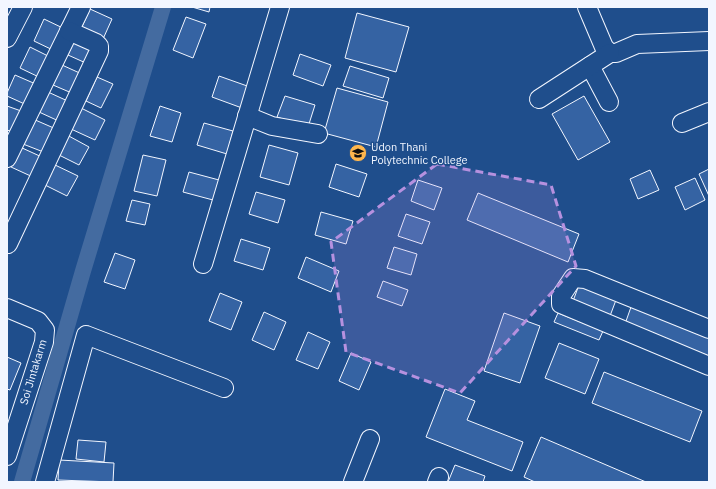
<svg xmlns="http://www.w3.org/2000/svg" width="716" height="489" font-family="'IBM Plex Sans',sans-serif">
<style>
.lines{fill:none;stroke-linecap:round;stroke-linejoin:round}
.canal{stroke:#446ba0;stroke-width:16}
.building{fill:#3563a3;stroke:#f2f6ff}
.minor-casing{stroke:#f2f6ff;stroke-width:20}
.minor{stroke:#1f4e8c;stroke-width:18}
.marked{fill:#b691df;fill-opacity:0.2;stroke:#b691df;stroke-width:3;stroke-dasharray:8 5;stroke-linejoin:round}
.labels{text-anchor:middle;stroke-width:3;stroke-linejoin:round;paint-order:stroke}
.poi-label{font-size:11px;fill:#f2f6ff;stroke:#1f4e8c;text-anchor:start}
.street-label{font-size:11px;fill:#f2f6ff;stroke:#1f4e8c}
</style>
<rect width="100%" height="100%" fill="#1f4e8c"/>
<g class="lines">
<polyline class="canal" points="22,482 83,271 163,7"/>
</g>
<g class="building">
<polygon points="192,7 210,7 209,12"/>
<polygon points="90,9 112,19 103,39 81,29"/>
<polygon points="357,13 409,27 396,72 345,58"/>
<polygon points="186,17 206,24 193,58 173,50"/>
<polygon points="44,19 67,30 57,52 34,41"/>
<polygon points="76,36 96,45 88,64 68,55"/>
<polygon points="30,47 54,59 43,79 20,68"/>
<polygon points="300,54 331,65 323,86 293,75"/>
<polygon points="62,65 84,75 74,94 53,85"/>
<polygon points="350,66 389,78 383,98 343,86"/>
<polygon points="15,75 38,85 29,106 7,96 7,93"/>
<polygon points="219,76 250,87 242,108 212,97"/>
<polygon points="97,77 113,84 101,108 86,101"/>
<polygon points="337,88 388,102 376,147 324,133"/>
<polygon points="48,92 72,103 63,123 39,112"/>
<polygon points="285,96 315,105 308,127 277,117"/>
<polygon points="584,96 610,142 578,160 552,114"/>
<polygon points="7,106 24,112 16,133 7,130"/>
<polygon points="160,106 181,113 172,142 150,136"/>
<polygon points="81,108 105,120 95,140 71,129"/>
<polygon points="33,119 56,129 46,153 23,144"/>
<polygon points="204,123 233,131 227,154 197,145"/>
<polygon points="67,135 89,147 79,165 57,154"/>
<polygon points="269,145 298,153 289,185 260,177"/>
<polygon points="20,147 44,158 35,178 11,167"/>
<polygon points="143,155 166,160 157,196 134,191"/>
<polygon points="53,164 78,176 67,196 43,184"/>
<polygon points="336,164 367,174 359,197 329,187"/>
<polygon points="709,169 709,196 699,174"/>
<polygon points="650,170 659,190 638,199 630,179"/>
<polygon points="189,172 219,180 213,200 183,192"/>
<polygon points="695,178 705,200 685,210 675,187"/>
<polygon points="418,180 442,188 434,210 411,201"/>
<polygon points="256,192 285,200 278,223 249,214"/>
<polygon points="478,193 579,234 568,262 467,220"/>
<polygon points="132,200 150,204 145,225 126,221"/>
<polygon points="321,212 353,221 346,244 315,235"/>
<polygon points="406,214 430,222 422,244 398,236"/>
<polygon points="241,239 270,248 263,270 234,261"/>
<polygon points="394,247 417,254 411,275 387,268"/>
<polygon points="115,253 135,260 125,289 104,282"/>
<polygon points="306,257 339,271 331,292 298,278"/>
<polygon points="383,281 408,290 402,306 377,297"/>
<polygon points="579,285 616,300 610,316 573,301"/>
<polygon points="220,293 242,302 231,330 209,321"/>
<polygon points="631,307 709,337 709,356 625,324"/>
<polygon points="264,312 286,322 274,350 252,340"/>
<polygon points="504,313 540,326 520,383 484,371"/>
<polygon points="558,313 603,331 599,340 554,322"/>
<polygon points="308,332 330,342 318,369 296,360"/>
<polygon points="559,343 599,359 585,394 545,378"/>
<polygon points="351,353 371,362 359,390 339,381"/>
<polygon points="7,357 21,363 10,390 7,389"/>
<polygon points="604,372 702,411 690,442 592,403"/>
<polygon points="445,389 475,401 467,420 523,442 512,471 426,437"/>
<polygon points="541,437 646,482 535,482 524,477"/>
<polygon points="78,440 106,442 104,462 76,459"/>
<polygon points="59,460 114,463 113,482 58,480"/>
<polygon points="455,465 485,476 483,482 448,482"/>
</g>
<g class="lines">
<defs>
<g id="minor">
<polyline points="587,7 604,47 610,53 616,53 637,44 709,41"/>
<polyline points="7,38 23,7"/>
<polyline points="590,66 609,102"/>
<polyline points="539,99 610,53"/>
<polyline points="247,116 272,126 318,134"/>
<polyline points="682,123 709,112"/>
<polyline points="7,158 81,7"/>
<polyline points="8,244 99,51 99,46 96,43 69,31"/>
<polyline points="203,264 280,7"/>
<polyline points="7,308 38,321 45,330 44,342 7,456"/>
<polyline points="709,329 585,279 573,278 561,296 561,304 709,366"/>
<polyline points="45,482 86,335 224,388"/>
<polyline points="353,482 370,439"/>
<polyline points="437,482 439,477"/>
</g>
</defs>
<use href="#minor" class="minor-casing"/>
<use href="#minor" class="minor"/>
</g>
<path class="marked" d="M 437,164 L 551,185 L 576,266 L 460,393 L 346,352 L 331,242 Z"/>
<defs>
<symbol id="university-disc" viewBox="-11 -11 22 22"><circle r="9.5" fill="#ffb74d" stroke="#1f4e8c"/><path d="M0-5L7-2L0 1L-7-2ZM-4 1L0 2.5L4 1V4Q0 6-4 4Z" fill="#111"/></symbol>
</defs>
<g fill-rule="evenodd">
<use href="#university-disc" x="348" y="143" width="20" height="20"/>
</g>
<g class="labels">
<g class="poi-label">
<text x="371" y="151">Udon Thani<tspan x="371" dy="13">Polytechnic College</tspan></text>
</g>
<g class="street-label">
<text transform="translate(33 372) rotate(-73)" y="4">Soi Jintakarm</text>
</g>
</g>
<rect width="716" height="489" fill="none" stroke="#f2f6ff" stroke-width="16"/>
</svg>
